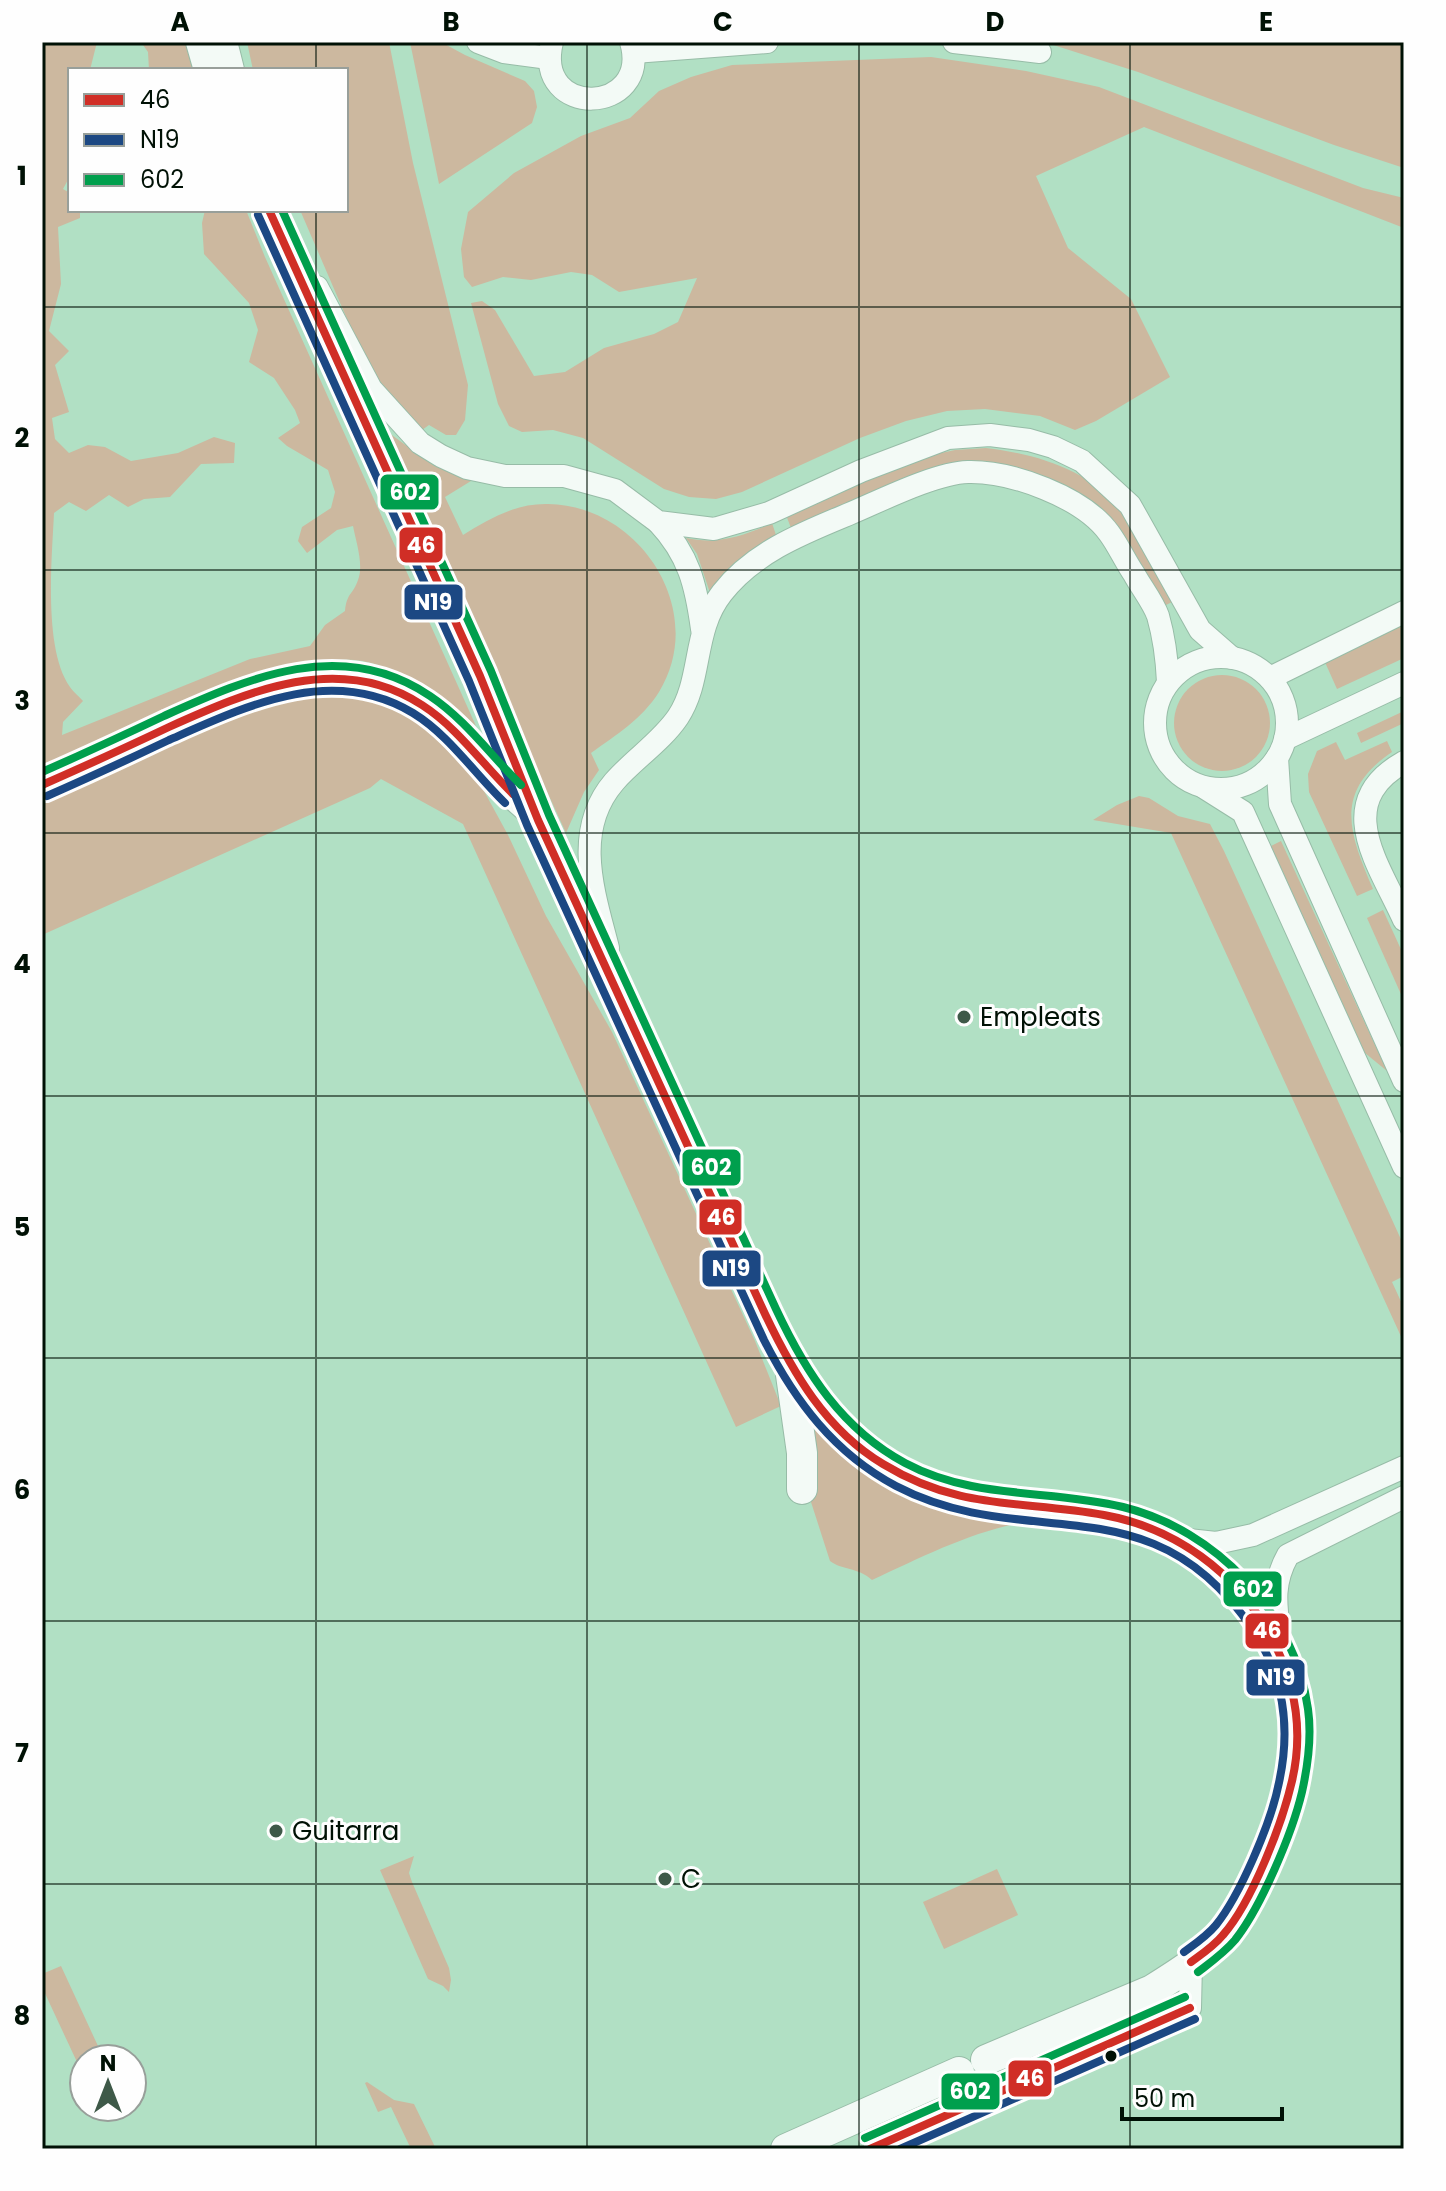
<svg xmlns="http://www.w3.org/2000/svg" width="1446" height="2191" font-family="Poppins,sans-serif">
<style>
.green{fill:#ccb89f}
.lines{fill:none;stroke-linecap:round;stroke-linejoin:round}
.minor-casing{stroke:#97bca7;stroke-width:24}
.major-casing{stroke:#97bca7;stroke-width:32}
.highway-casing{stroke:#97bca7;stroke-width:36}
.minor{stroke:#f3faf6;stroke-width:22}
.major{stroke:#f3faf6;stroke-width:30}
.highway{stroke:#f3faf6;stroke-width:34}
.bus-1-casing{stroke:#fefefe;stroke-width:14}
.bus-2-casing{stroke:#fefefe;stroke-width:14}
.bus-3-casing{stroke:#fefefe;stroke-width:14}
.bus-1{stroke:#d02e26;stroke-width:8}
.bus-2{stroke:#1c4883;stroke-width:8}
.bus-3{stroke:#009f4d;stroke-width:8}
.grid{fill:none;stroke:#001105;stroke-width:2;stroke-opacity:0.55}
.poi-dot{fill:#3e5948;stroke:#fefefe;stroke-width:3}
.bus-dot{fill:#001105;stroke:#fefefe;stroke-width:3}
.labels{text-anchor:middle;stroke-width:6;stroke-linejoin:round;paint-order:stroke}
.poi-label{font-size:26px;fill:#001105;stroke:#fefefe;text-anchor:start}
.line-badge{stroke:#fefefe;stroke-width:3}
.badge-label{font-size:22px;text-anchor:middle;font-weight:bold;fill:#fff}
.neatline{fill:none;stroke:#001105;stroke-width:3}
.grid-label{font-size:26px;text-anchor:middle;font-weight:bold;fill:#001105}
</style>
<rect width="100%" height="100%" fill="#b1e0c4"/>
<g class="green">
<path d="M 42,42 L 97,42 L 90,70 L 70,70 L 70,176 L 63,189 L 70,193 L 70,210 L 80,210 L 80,218 L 58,227 L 61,284 L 49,331 L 69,351 L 55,365 L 69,412 L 52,418 L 55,439 L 69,453 L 88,445 L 105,447 L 131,461 L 178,453 L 214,437 L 235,443 L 234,463 L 201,464 L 170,497 L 144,499 L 128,507 L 109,495 L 86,511 L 69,502 L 54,513 C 52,558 43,649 70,687 C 73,692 79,696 83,701 L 63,722 L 62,735 L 250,659 L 310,646 L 325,625 L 345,611 C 347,592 353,595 358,580 C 364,565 356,542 353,526 L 337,530 L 307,553 L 298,541 L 302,527 L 331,508 L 335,492 L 328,470 L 287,446 L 278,438 L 300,423 L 295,410 L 274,378 L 249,362 L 258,330 L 249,303 L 204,254 L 202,223 L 205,210 L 246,210 L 265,257 L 476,726 C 449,700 393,663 355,660 C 287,656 225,687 164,714 C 123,733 83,751 42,769 Z"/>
<polygon points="141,42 193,42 201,70 149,70 148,52"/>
<polygon points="247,42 389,42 413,163 468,385 465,420 456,435 446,435 429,425 422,430 388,399 363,356 300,210 346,210 346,70 253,70"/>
<polygon points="410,42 441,42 465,55 525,81 534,91 537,107 532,123 439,184"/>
<polygon points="1044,42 1404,42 1404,168 1334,145 1138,72"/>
<polygon points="931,57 1026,71 1099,87 1363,188 1404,198 1404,228 1144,127 1036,176 1068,248 1131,299 1170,377 1096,421 1075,430 1040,416 985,409 947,411 906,421 860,438 742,492 716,499 689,497 664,489 583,438 553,430 522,432 509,426 498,404 471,303 482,301 495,310 534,376 565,372 604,348 654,334 678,322 697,278 619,292 592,275 571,272 531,280 503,277 472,287 464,277 461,249 468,212 514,173 581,136 630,118 659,91 691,77 732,65"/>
<path d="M 389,433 L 433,465 L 471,481 L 445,497 L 463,535 C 489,519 516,503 548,504 C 639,505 709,610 659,692 C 642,719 616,735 591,753 L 599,770 L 584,792 L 566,833 L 383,434 Z"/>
<path d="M 986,448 C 1043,455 1099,473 1132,524 C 1147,549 1160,576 1174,601 L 1162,607 L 1144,569 L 1123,534 L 1092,504 L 955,464 L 917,473 L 791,528 L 786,515 L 923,457 L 955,450 Z"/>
<path d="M 772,523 L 776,535 C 748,550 729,568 710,593 L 697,554 L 686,538 C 718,545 744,536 772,523 Z"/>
<polygon points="1404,624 1404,658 1337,689 1324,660"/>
<circle cx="1222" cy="723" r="48"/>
<polygon points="346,688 381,695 441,733 472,769 508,835 546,916 612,1032 755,1341 781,1406 736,1427 463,824 381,779 370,788 42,935 42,804 246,712 279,701 330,696"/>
<polygon points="1404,711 1404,723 1361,743 1357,733"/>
<path d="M 1387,741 L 1392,752 C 1333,792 1349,833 1373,889 L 1357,896 L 1309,792 L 1308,774 L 1317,751 L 1336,742 L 1345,760 Z"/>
<polygon points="1139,796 1149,798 1178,816 1210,824 1224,851 1404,1246 1404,1276 1392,1282 1404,1308 1404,1343 1171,833 1093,820 1117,805"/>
<polygon points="1281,841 1387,1071 1365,1053 1271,846"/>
<polygon points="1383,910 1404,956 1404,1001 1367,918"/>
<path d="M 814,1426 C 822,1435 829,1445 838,1453 C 891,1500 959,1516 1026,1522 C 972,1531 922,1557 872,1580 C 858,1567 841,1570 830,1561 L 811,1502 L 811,1430 Z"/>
<polygon points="414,1856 409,1873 412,1882 449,1968 451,1980 449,1992 443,1986 428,1979 380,1870"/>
<polygon points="997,1869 1018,1915 944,1949 923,1902"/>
<polygon points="61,1966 104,2059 84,2059 84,2077 42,1987 42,1974"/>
<polygon points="367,2082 394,2100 414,2104 436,2149 411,2149 391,2107 378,2112 365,2083"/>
</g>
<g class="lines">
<defs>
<g id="minor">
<polyline points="478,42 504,52 549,58"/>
<path d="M 552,42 C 533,120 652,115 631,42"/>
<polyline points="954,42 1040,52"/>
<polyline points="634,52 767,42"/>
<polyline points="317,287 371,389 420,443 441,456 467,468 505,476 564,476 615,490 658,522 714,529 769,513 861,471 948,438 990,435 1029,440 1053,447 1082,461 1130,505 1200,630 1232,658"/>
<path d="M 658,522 C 689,555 696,585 702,629"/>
<circle cx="1221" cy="723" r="66"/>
<polyline points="1270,678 1404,612"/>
<polyline points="1285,739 1404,683"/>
<polyline points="1277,758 1280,804 1404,1081"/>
<path d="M 1404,762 C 1331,803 1379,864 1404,920"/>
<polyline points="1205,788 1243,812 1404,1167"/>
<path d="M 608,948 C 594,893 572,831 614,782 C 634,759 661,742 678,717 C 703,679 692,631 722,593 C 754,552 803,533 849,514 C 880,501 935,473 968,472 C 1011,471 1083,497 1109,533 C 1118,545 1125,561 1134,574 C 1141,587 1153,602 1158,616 C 1164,637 1167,660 1168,682"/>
<polyline points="1179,1539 1216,1543 1253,1535 1404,1467"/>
<path d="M 1281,1646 C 1277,1610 1270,1587 1288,1555 L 1404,1497"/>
<polyline points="1190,2008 1191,1962"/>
</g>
<g id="major">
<polyline points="201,42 209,70"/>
<path d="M 269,210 C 338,366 410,520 479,675 C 500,720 515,767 534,812 C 561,875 593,936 621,998 C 658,1081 696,1163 734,1245 C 764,1309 790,1381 840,1432 C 883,1476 942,1497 1002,1505 C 1036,1510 1071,1509 1104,1515 C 1183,1531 1252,1583 1283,1658 C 1315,1738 1290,1814 1252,1886 C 1243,1902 1235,1921 1224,1935 C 1205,1957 1176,1975 1152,1990 L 986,2060"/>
<polyline points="42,785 249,693 315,678 344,678 368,682 394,691 421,704 446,723 495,778 530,809"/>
<polyline points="791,1375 802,1453 802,1489"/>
<polyline points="786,2149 959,2072"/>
</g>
<polyline id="highway" points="220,42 227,70"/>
</defs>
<use href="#minor" class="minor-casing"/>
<use href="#major" class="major-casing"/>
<use href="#highway" class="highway-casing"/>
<use href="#minor" class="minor"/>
<use href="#major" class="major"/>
<use href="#highway" class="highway"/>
<defs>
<g id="bus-1">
<path d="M 269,210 L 480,676 L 538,820 L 765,1314 C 793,1373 826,1430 883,1464 C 960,1511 1022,1500 1104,1515 C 1175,1528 1236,1572 1270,1635 C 1295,1681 1304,1730 1292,1781 C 1282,1824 1252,1902 1223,1935 C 1214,1946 1202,1954 1191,1962"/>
<path d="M 42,785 C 85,766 127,747 169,727 C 249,691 340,651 422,705 C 458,728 483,765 513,794"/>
<polyline points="870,2149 1190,2008"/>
</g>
<g id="bus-2">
<path d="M 258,215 L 469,681 L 527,825 L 764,1340 C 795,1401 834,1453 896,1486 C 1028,1555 1152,1478 1253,1630 C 1285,1678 1291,1732 1278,1787 C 1270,1825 1240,1895 1216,1925 C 1207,1936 1195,1944 1184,1952"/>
<path d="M 47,796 C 88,778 129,759 169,740 C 246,706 332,664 413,713 C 449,735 474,773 505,803"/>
<polyline points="900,2149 1195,2019"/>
</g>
<g id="bus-3">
<path d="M 282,210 L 491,671 L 549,815 L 776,1309 C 806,1373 842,1429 905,1463 C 974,1500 1050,1489 1123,1507 C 1216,1530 1295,1612 1308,1709 C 1312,1737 1308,1765 1302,1792 C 1292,1834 1261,1907 1235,1940 C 1224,1953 1211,1962 1198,1972"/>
<path d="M 42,772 C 83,754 124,735 164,716 C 249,678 342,636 430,696 C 466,720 491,756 521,785"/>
<polyline points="865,2138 1185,1997"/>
</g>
</defs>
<use href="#bus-1" class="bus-1-casing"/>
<use href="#bus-2" class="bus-2-casing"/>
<use href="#bus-3" class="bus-3-casing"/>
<use href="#bus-1" class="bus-1"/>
<use href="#bus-2" class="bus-2"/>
<use href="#bus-3" class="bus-3"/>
</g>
<path class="grid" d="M 316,42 L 316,70M 587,42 L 587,2149M 859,42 L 859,2149M 1130,42 L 1130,2149M 316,210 L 316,2149M 42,307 L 1404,307M 42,570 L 1404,570M 42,833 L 1404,833M 42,1096 L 1404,1096M 42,1358 L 1404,1358M 42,1621 L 1404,1621M 42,1884 L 1404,1884"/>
<g class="poi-dot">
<circle cx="964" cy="1017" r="8"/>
<circle cx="276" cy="1831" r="8"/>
<circle cx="665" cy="1879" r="8"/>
</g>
<circle class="bus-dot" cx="1111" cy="2056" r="7"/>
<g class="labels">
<g class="poi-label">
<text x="980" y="1026">Empleats</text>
<text x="292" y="1840">Guitarra</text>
<text x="681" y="1888">C</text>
</g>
</g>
<g class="line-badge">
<rect x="379" y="473" width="61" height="38" rx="8" fill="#009f4d"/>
<rect x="398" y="526" width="46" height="38" rx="8" fill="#d02e26"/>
<rect x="403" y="583" width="61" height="38" rx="8" fill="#1c4883"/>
<rect x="681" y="1148" width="61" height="39" rx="8" fill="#009f4d"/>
<rect x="698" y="1198" width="45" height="38" rx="8" fill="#d02e26"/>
<rect x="701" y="1249" width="61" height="39" rx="8" fill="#1c4883"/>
<rect x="1222" y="1570" width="61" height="38" rx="8" fill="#009f4d"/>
<rect x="1244" y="1612" width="46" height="38" rx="8" fill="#d02e26"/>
<rect x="1245" y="1658" width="61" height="39" rx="8" fill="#1c4883"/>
<rect x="1007" y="2059" width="46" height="39" rx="8" fill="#d02e26"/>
<rect x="940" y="2072" width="61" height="39" rx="8" fill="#009f4d"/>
</g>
<g class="badge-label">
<text x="410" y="500">602</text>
<text x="421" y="553">46</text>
<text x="433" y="610">N19</text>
<text x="711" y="1175">602</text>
<text x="721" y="1225">46</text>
<text x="731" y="1276">N19</text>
<text x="1253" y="1597">602</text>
<text x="1267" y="1638">46</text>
<text x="1276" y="1685">N19</text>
<text x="1030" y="2086">46</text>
<text x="970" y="2099">602</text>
</g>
<rect width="1446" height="2191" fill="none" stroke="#fefefe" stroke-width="88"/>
<rect x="68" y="68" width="280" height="144" fill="#fefefe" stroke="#989f9a" stroke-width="2"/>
<rect x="84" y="94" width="40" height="12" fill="#d02e26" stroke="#989f9a" stroke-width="2"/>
<text x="140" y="108" font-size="24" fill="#001105">46</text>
<rect x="84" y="134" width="40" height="12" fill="#1c4883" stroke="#989f9a" stroke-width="2"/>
<text x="140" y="148" font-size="24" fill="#001105">N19</text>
<rect x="84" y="174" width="40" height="12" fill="#009f4d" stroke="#989f9a" stroke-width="2"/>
<text x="140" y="188" font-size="24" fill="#001105">602</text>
<g transform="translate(108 2083)"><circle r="38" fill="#fefefe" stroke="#989f9a" stroke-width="2"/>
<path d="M0-6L14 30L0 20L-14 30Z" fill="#3e5948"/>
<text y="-12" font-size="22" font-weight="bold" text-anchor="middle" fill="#001105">N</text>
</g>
<path d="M1122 2107v12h160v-12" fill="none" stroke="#001105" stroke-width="4"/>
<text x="1134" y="2107" font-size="24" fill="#001105" stroke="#fefefe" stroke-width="6" paint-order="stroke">50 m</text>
<rect x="44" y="44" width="1358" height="2103" class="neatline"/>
<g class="grid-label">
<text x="180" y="31">A</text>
<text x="451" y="31">B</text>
<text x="723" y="31">C</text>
<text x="995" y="31">D</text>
<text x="1266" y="31">E</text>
<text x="22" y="185">1</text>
<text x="22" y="447">2</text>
<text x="22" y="710">3</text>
<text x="22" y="973">4</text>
<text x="22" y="1236">5</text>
<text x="22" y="1499">6</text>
<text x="22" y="1762">7</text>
<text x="22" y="2025">8</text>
</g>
</svg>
